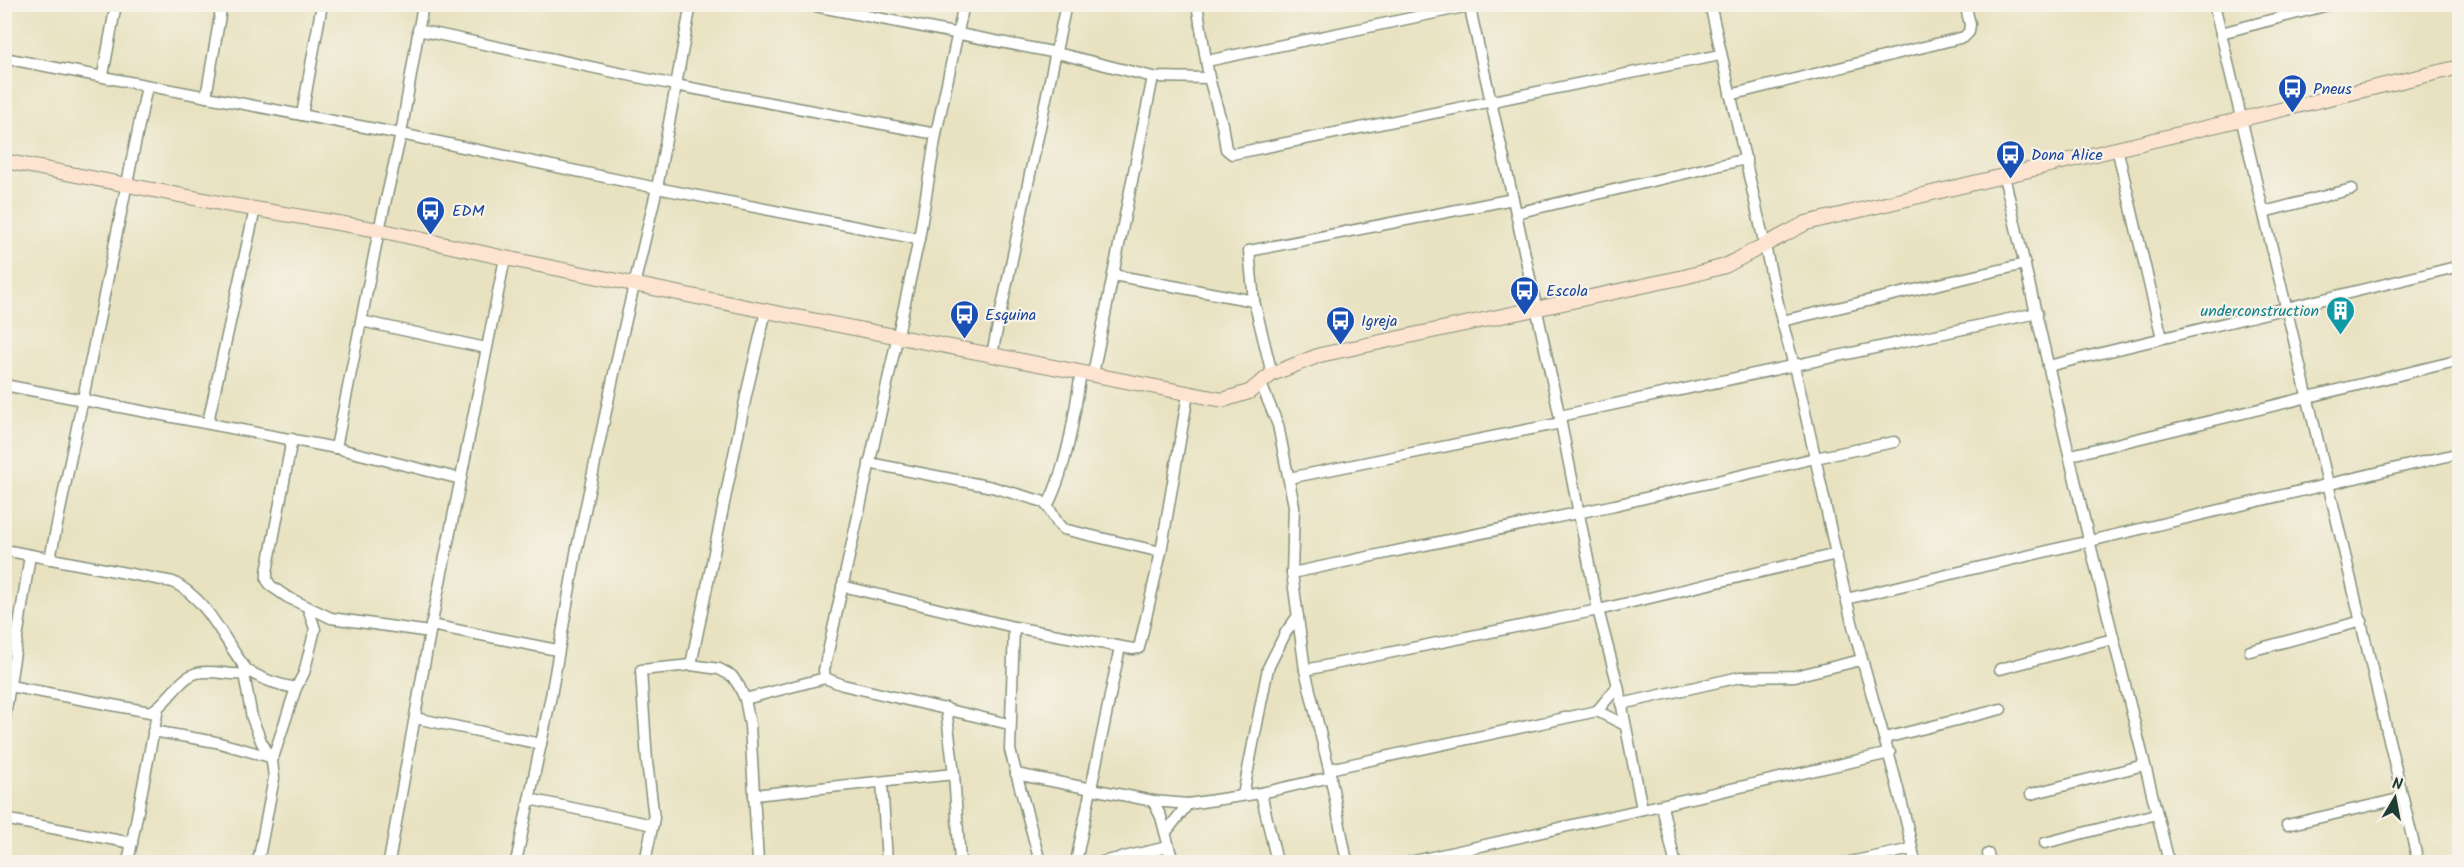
<svg xmlns="http://www.w3.org/2000/svg" width="2464" height="867" font-family="Kalam,sans-serif">
<style>
.lines{fill:none;stroke-linecap:round;stroke-linejoin:round}
.street-casing{stroke:#84907a;stroke-width:13}
.secondary-casing{stroke:#84907a;stroke-width:16}
.street{stroke:#fff;stroke-width:10}
.secondary{stroke:#fde4d1;stroke-width:14}
.labels{text-anchor:middle;stroke-width:4.5;stroke-linejoin:round;paint-order:stroke}
.transit-label{font-size:16px;fill:#164399;stroke:#f7f3e8;text-anchor:start}
.culture-label{font-size:16px;fill:#0d838f;stroke:#f7f3e8;text-anchor:end}
</style>
<rect width="100%" height="100%" fill="#f7f3e8"/>
<filter id="ink" filterUnits="userSpaceOnUse"><feTurbulence type="fractalNoise" baseFrequency=".0167" numOctaves="2"/><feDisplacementMap in="SourceGraphic" scale="12" xChannelSelector="R" yChannelSelector="G"/><feConvolveMatrix kernelMatrix="1 2 1 2 8 2 1 2 1" color-interpolation-filters="sRGB"/></filter>
<filter id="wash" filterUnits="userSpaceOnUse"><feTurbulence type="fractalNoise" baseFrequency=".008" numOctaves="4" result="noise"/><feDisplacementMap in="SourceGraphic" scale="24" xChannelSelector="R" yChannelSelector="G"/><feGaussianBlur stdDeviation="1.35" result="paint"/><feColorMatrix in="noise" values="0 0 0 0 0 0 0 0 0 0 0 0 0 0 0 0 0 1.4 0 .05"/><feComposite in="paint" operator="in"/></filter>
<g filter="url(#wash)">
<rect width="100%" height="100%" fill="#e8e2c1"/>
</g>
<g filter="url(#ink)">
<g class="lines">
<defs>
<g id="street">
<polyline points="805,4 1057,53 1153,77 1209,78 1222,124 1226,149 1232,154 1720,55"/>
<polyline points="964,4 936,134 919,239 824,670 825,678 843,685 1009,724"/>
<polyline points="1197,4 1209,78"/>
<polyline points="1469,4 1513,199 1561,423 1598,610 1618,686 1642,809"/>
<path d="M 1710,4 L 1782,321 C 1809,415 1825,512 1848,606 C 1869,692 1898,776 1915,862"/>
<polyline points="2214,4 2418,862"/>
<polyline points="418,30 675,85 936,134"/>
<polyline points="2221,33 2332,4"/>
<polyline points="4,58 401,134 657,188 919,239"/>
<polyline points="1207,61 1478,4"/>
<polyline points="103,75 116,4"/>
<polyline points="1730,95 1964,37 1969,32 1970,24 1965,4"/>
<polyline points="206,97 222,4"/>
<polyline points="302,115 322,4"/>
<polyline points="2117,148 2162,338"/>
<polyline points="2004,176 2089,540 2169,862"/>
<polyline points="2264,212 2352,189"/>
<polyline points="1516,213 1746,159"/>
<polyline points="1113,275 1254,301"/>
<polyline points="361,321 486,348"/>
<polyline points="1782,321 2025,264"/>
<polyline points="992,354 1066,4"/>
<polyline points="2048,366 2460,266"/>
<polyline points="1093,374 1153,77"/>
<polyline points="1272,374 1254,301 1249,251 1513,199"/>
<polyline points="1261,384 1278,425 1294,506 1292,573 1305,670 1329,769 1347,862"/>
<polyline points="4,385 336,448 461,479"/>
<polyline points="1560,416 2037,313"/>
<polyline points="208,422 255,209"/>
<polyline points="292,439 267,572 267,580 271,586 287,597 331,618 430,632"/>
<polyline points="336,448 379,230 401,134 423,4"/>
<polyline points="2071,455 2460,360"/>
<path d="M 869,463 L 992,487 L 1041,501 C 1053,508 1053,521 1063,529 L 1161,552"/>
<polyline points="1289,478 1561,423"/>
<path d="M 1048,505 C 1068,463 1074,417 1081,372"/>
<path d="M 4,550 L 173,582 C 209,600 223,640 247,670 C 261,679 279,685 296,688 L 304,673 L 315,629 L 308,608"/>
<polyline points="50,559 147,86"/>
<polyline points="1292,573 1615,505 1815,458 1894,442"/>
<polyline points="842,586 1014,627 1133,649 1139,648 1161,552 1188,394"/>
<polyline points="1846,599 2460,453"/>
<polyline points="431,625 557,650"/>
<polyline points="1014,627 1010,750 1040,862"/>
<polyline points="2250,651 2362,621"/>
<polyline points="691,665 719,669 732,676 739,686 745,699 750,725 758,862"/>
<polyline points="2000,669 2113,639"/>
<polyline points="247,670 244,674 252,718 261,741 272,761 274,778 258,862"/>
<polyline points="1305,670 1598,610 1837,554"/>
<path d="M 4,685 L 150,712 C 168,704 178,678 197,673 C 212,669 229,676 244,674"/>
<polyline points="745,699 825,678"/>
<polyline points="1621,704 1740,677 1795,676 1861,660"/>
<polyline points="946,708 954,774 960,862"/>
<polyline points="1597,711 1625,725"/>
<polyline points="415,718 541,744"/>
<polyline points="4,723 30,555"/>
<polyline points="153,731 216,742 270,757"/>
<polyline points="1885,738 2001,709"/>
<polyline points="272,761 296,688"/>
<polyline points="1329,769 1597,711 1618,686"/>
<polyline points="1016,774 1153,801 1188,804 1261,793 1331,777"/>
<polyline points="882,782 887,862"/>
<polyline points="1261,793 1277,862"/>
<polyline points="2031,794 2144,765"/>
<polyline points="754,795 954,774"/>
<polyline points="1243,795 1268,668 1286,632 1298,616"/>
<polyline points="529,799 653,825"/>
<polyline points="1153,801 1161,817 1173,862"/>
<polyline points="1662,806 1675,862"/>
<polyline points="4,819 132,843"/>
<polyline points="2287,825 2403,798"/>
<polyline points="1166,832 1188,804"/>
<polyline points="2045,843 2156,814"/>
<polyline points="1988,854 1990,862"/>
<polyline points="128,862 158,709"/>
<polyline points="389,862 430,632 505,258"/>
<polyline points="516,862 551,696 576,553 620,345 657,188 691,4"/>
<polyline points="645,862 654,818 647,762 641,670 691,665 747,391 766,311"/>
<polyline points="1076,862 1120,647"/>
<polyline points="1102,862 1168,847"/>
<polyline points="1410,862 1890,753"/>
<polyline points="1850,862 1912,849"/>
</g>
<polyline id="secondary" points="4,161 225,204 379,230 505,258 766,311 1223,400 1249,392 1272,374 1320,355 1684,277 1725,266 1806,223 2460,67"/>
</defs>
<use href="#street" class="street-casing"/>
<use href="#secondary" class="secondary-casing"/>
<use href="#street" class="street"/>
<use href="#secondary" class="secondary"/>
</g>
</g>
<defs>
<symbol id="bus-pin" viewBox="-11 -11 22 30"><path d="M0 17L-7.5 6A9.5 9.5 0 1 1 7.5 6Z" fill="#1a4fb4" stroke="#f7f3e8"/><path d="M-5-6H5V4H4V6H2V4H-2V6H-4V4H-5ZM-3.5-4V0h7V-4ZM-3.5 1.2v1.5H-2V1.2ZM2 1.2v1.5H3.5V1.2Z" fill="#fff"/></symbol>
<symbol id="building-pin" viewBox="-11 -11 22 30"><path d="M0 17L-7.5 6A9.5 9.5 0 1 1 7.5 6Z" fill="#0f9aa8" stroke="#f7f3e8"/><path d="M-4-6H4V6H1V3H-1V6H-4ZM-2.5-4.3h1.7v1.8h-1.7ZM.8-4.3h1.7v1.8H.8ZM-2.5-1h1.7V.8h-1.7ZM.8-1h1.7V.8H.8Z" fill="#fff"/></symbol>
</defs>
<g fill-rule="evenodd">
<use href="#bus-pin" x="2276" y="72" width="33" height="45"/>
<use href="#bus-pin" x="1994" y="138" width="33" height="45"/>
<use href="#bus-pin" x="414" y="194" width="33" height="45"/>
<use href="#bus-pin" x="1508" y="274" width="33" height="45"/>
<use href="#building-pin" x="2324" y="294" width="33" height="45"/>
<use href="#bus-pin" x="948" y="298" width="33" height="45"/>
<use href="#bus-pin" x="1324" y="304" width="33" height="45"/>
</g>
<g class="labels">
<g class="transit-label">
<text x="2313" y="94">Pneus</text>
<text x="2031" y="160">Dona Alice</text>
<text x="452" y="216">EDM</text>
<text x="1546" y="296">Escola</text>
<text x="985" y="320">Esquina</text>
<text x="1361" y="326">Igreja</text>
</g>
<g class="culture-label">
<text x="2319" y="316">underconstruction</text>
</g>
</g>
<rect width="2464" height="867" fill="none" stroke="#f7f3e8" stroke-width="24"/>
<g transform="translate(2395 798) rotate(10)" stroke="#f7f3e8" stroke-width="4.5" paint-order="stroke">
<path d="M0-4.5L10 22L0 15L-10 22Z" fill="#1f3d34"/>
<text y="-9" font-size="16" font-weight="bold" text-anchor="middle" fill="#1f3d34">N</text>
</g>
</svg>
